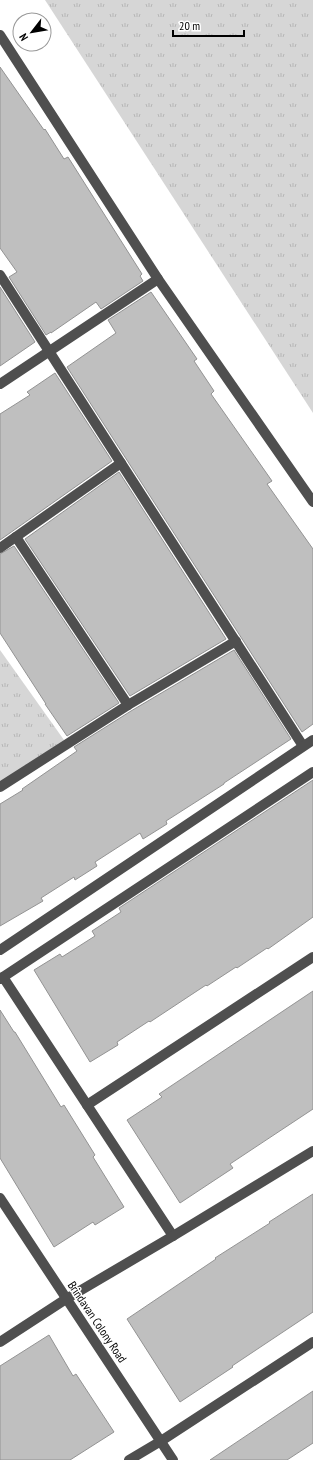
<svg xmlns="http://www.w3.org/2000/svg" width="313" height="1460" font-family="'PT Sans Narrow',sans-serif">
<style>
.grass{fill:url(#grass-tufts)}
.building{fill:#bfbfbf;stroke:#939393}
.lines{fill:none;stroke-linecap:round;stroke-linejoin:round}
.minor{stroke:#4f4f4f;stroke-width:10}
.labels{text-anchor:middle;stroke-width:3;stroke-linejoin:round;paint-order:stroke}
.street-label{font-size:12px;fill:#000;stroke:#fff}
</style>
<defs>
<pattern id="grass-tufts" width="24" height="20" patternUnits="userSpaceOnUse"><rect width="24" height="20" fill="#d6d6d6"/><path d="M3 7l-1-3M5 7V3M7 7l1-3M15 17l-1-3M17 17v-4M19 17l1-3" fill="none" stroke="#b6b6b6"/></pattern>
</defs>
<rect width="100%" height="100%" fill="#fff"/>
<g class="grass">
<polygon points="45,0 313,0 313,413"/>
<polygon points="0,650 64,740 0,782"/>
</g>
<g class="building">
<polygon points="0,67 44,130 45,129 64,159 68,157 142,274 140,276 143,281 101,309 96,302 51,333 51,332 46,335 9,277 17,272 0,248"/>
<polygon points="0,287 35,342 0,366"/>
<polygon points="151,292 197,359 194,361 214,391 211,394 272,481 267,484 313,549 313,724 302,732 67,367 116,333 108,320"/>
<polygon points="55,373 112,461 0,540 0,414 30,395 27,392"/>
<polygon points="119,472 226,639 130,696 25,539"/>
<polygon points="14,546 119,703 67,736 45,704 46,704 0,633 0,554"/>
<polygon points="234,650 291,739 224,783 224,784 166,821 167,824 143,839 140,833 95,862 97,866 75,880 74,877 41,898 43,901 0,926 0,804 23,790 22,789 77,751 74,747 131,711"/>
<polygon points="313,780 313,917 268,949 267,948 237,968 236,967 207,986 206,985 150,1022 149,1021 117,1042 118,1045 90,1062 34,970 60,954 62,957 95,936 92,931 121,912 119,908"/>
<polygon points="313,991 313,1109 230,1164 233,1168 180,1203 127,1120 162,1097 159,1094"/>
<polygon points="0,1010 14,1032 15,1032 61,1107 64,1105 95,1155 93,1157 124,1207 95,1225 93,1222 54,1247 0,1158"/>
<polygon points="313,1194 313,1312 232,1366 233,1367 180,1402 127,1319 216,1259 215,1258 270,1223 269,1222"/>
<polygon points="49,1335 73,1376 76,1374 114,1432 70,1460 0,1460 0,1366"/>
<polygon points="313,1391 313,1443 287,1460 210,1460"/>
</g>
<g class="lines">
<g class="minor">
<polyline points="0,35 158,279 313,502"/>
<polyline points="0,275 303,746"/>
<polyline points="0,384 158,279"/>
<polyline points="16,537 128,705"/>
<polyline points="0,548 121,463"/>
<polyline points="0,787 128,705 236,641"/>
<polyline points="0,950 313,740"/>
<polyline points="3,977 173,1236"/>
<polyline points="0,979 313,772"/>
<polyline points="87,1105 313,957"/>
<polyline points="0,1198 173,1460"/>
<polyline points="0,1342 66,1299 173,1236 313,1151"/>
<polyline points="129,1460 161,1441 313,1342"/>
</g>
</g>
<g class="labels">
<g class="street-label">
<text transform="translate(97 1322) rotate(56)" y="4">Brindavan Colony Road</text>
</g>
</g>
<g transform="translate(32 32) rotate(239)"><circle r="19" fill="#ffffff" stroke="#999999"/>
<path d="M0-3L7 15L0 10L-7 15Z" fill="#000000"/>
<text y="-6" font-size="11" font-weight="bold" text-anchor="middle" fill="#000000">N</text>
</g>
<path d="M173 30v6h71v-6" fill="none" stroke="#000000" stroke-width="2"/>
<text x="179" y="30" font-size="12" fill="#000000" stroke="#ffffff" stroke-width="3" paint-order="stroke">20 m</text>
</svg>
